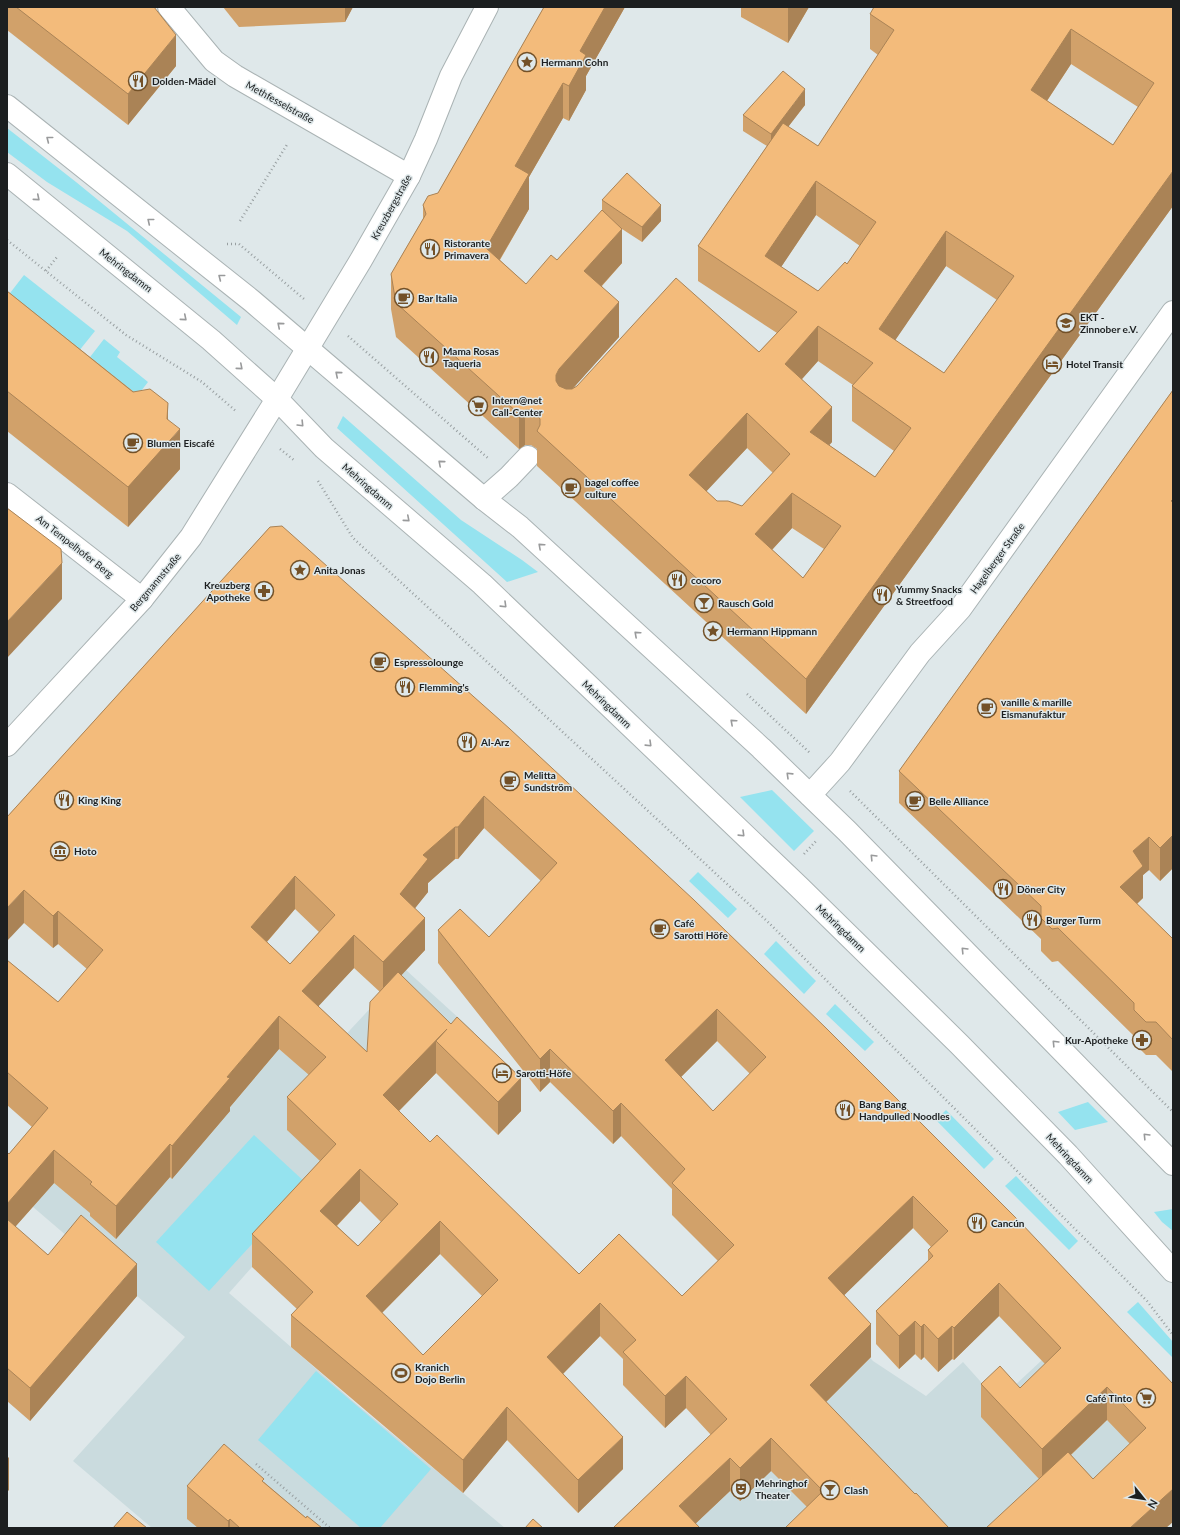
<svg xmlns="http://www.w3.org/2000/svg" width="1180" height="1535" font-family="Lato,sans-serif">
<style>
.built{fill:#cadbde}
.green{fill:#95e3ef}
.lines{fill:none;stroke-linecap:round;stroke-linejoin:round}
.minor-casing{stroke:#aab3b4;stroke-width:24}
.major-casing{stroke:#aab3b4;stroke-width:24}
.path{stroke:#989fa1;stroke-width:2.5;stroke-dasharray:1 3;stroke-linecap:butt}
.minor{stroke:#fff;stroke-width:22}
.major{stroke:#fff;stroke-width:22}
.wall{fill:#d1a16a;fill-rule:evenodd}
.shaded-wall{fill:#aa8356}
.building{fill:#f3bb7b;stroke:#aa8356;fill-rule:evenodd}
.oneway{stroke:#999a9b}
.labels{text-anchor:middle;stroke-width:3;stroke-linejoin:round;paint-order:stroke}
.poi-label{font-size:10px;font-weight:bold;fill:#1c1f20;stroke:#dfe8ea;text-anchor:start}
.street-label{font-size:10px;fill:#1c1f20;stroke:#dfe8ea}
</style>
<rect width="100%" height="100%" fill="#dfe8ea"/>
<g class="built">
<polygon points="406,970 474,1032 252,1267 229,1293 354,1402 505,1528 152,1528 73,1461 185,1337 19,1195 279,1049 309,1074"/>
<polygon points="849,1334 873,1361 926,1396 963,1362 998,1401 1042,1360 1102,1425 1108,1420 1159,1475 1149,1528 691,1528 742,1480"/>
</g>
<g class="green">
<polygon points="7,128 76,182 241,317 237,325 127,231 47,182 7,152"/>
<polygon points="24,275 95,331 70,362 7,297"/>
<polygon points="104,339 120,352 117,357 148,382 128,408 80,370"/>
<polygon points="343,416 461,520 522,560 538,572 507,582 337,428"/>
<polygon points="772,790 814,831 794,851 740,797"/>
<polygon points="698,872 737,909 728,918 689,881"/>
<polygon points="776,941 816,981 804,994 764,954"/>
<polygon points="835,1004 874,1042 865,1051 826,1014"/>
<polygon points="1088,1102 1108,1122 1075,1130 1058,1112"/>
<polygon points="946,1110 994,1159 984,1169 936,1120"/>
<polygon points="254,1135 307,1184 209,1291 156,1242"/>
<polygon points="1016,1176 1078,1241 1069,1250 1005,1186"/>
<polygon points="1173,1209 1173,1231 1162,1222 1154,1212"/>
<polygon points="1138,1302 1173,1342 1173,1358 1127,1312"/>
<polygon points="316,1371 431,1469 380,1528 361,1528 258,1440"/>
</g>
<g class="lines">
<defs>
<g id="minor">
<polyline points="169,7 214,61 235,76 409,176"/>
<polyline points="7,494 142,599"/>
<polyline points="484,499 509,477 528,457"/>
<polyline points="7,745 142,599 191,537 277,399 361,260 409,176 426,139 451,76 487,7"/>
<polyline points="810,795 840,762 920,653 960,609 1173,312"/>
</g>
<g id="major">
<polyline points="7,106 252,301 484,499 520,527 761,748 847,831 1173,1164"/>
<polyline points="7,174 211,340 277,399 324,448 482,584 799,887 959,1044 1068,1155 1173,1271"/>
</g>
</defs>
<use href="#minor" class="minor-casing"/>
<use href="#major" class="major-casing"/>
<g class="path">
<polyline points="240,221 288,143"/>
<polyline points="7,240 126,335 202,382 237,412"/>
<polyline points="227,244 239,244 304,299"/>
<polyline points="46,271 57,257"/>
<polyline points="348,336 489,459"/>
<polyline points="280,449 295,461"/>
<polyline points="318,481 353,538 767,921 1147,1301 1173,1335"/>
<polyline points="747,694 810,753"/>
<polyline points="850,791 1173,1112"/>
<polyline points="804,854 817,840"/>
<polyline points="256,1464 330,1528"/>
</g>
<use href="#minor" class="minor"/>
<use href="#major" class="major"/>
</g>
<g class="wall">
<polygon points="7,7 154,7 176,66 128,125 7,30"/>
<polygon points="223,7 353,7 345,22 239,27"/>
<path d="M 544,7 L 625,7 L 586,76 L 586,90 L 569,121 L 563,118 L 529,177 L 529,209 L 500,260 L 526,284 L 557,260 L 602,211 L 602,200 L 661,221 L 642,242 L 622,229 L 622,263 L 602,286 L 619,337 L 572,389 L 759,352 L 777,333 L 698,281 L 698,246 L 767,146 L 743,131 L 743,115 L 805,105 L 788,127 L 818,146 L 878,55 L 870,49 L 870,14 L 1173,7 L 1173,206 L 806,714 L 537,466 L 537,449 L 536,448 L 531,445 L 525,445 L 519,449 L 396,337 L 391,309 L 391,274 L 423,219 L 423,205 L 438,193 ZM 1071,64 L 1138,107 L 1113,145 L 1047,101 ZM 816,215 L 860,246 L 847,264 L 818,291 L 781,267 ZM 946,266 L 997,300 L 944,373 L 895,340 ZM 818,361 L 853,385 L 852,386 L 852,421 L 894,451 L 875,477 L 829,445 L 832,442 L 802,379 ZM 747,448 L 773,473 L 742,506 L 717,501 L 706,491 ZM 792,528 L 824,549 L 803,578 L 772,550 Z"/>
<polygon points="741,7 809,7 788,43 741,17"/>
<polygon points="7,291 168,419 180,469 128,527 7,431"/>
<polygon points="1173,390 1173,868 1160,881 1149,870 1143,875 1143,898 1137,904 1173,939 1173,1072 1156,1055 1146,1055 1134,1043 1134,1036 1058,961 1052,962 1041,951 1041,939 899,803 899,771"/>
<path d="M 270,527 L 1173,1384 L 1173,1522 L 1039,1479 L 981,1417 L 981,1384 L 1020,1388 L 1045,1364 L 999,1316 L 954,1360 L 952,1359 L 938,1372 L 924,1357 L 921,1360 L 915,1354 L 899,1369 L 876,1344 L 876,1311 L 928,1261 L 928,1250 L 931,1247 L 913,1228 L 844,1295 L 871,1357 L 826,1402 L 915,1494 L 949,1528 L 807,1507 L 771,1471 L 740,1501 L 730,1491 L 696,1523 L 613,1528 L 711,1435 L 686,1408 L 665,1428 L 623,1385 L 623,1359 L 600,1336 L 563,1374 L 623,1469 L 578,1513 L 507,1440 L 463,1493 L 291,1347 L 291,1315 L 297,1309 L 252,1267 L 252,1234 L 320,1161 L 287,1130 L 287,1097 L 309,1075 L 279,1049 L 230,1107 L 230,1111 L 172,1179 L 170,1177 L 116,1239 L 90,1216 L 90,1213 L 54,1183 L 15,1227 L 48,1255 L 137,1296 L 30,1421 L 7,1401 L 7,1152 L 9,1154 L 32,1127 L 7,1105 L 7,960 L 58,1002 L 87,969 L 58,944 L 53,948 L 24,923 L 7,817 ZM 484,828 L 541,881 L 489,937 L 438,930 L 438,963 L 540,1092 L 550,1082 L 613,1144 L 621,1136 L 672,1189 L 672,1215 L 718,1261 L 682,1296 L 579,1274 L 430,1142 L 399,1111 L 436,1073 L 498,1135 L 521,1111 L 401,975 L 425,950 L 415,908 L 428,892 L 428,883 L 455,859 L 458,859 ZM 295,909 L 319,932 L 290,964 L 267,942 ZM 354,968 L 380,992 L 367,1052 L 318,1006 ZM 717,1041 L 750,1074 L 713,1111 L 681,1077 ZM 360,1201 L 381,1222 L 358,1246 L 337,1226 ZM 440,1254 L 482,1296 L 423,1355 L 382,1313 ZM 1107,1420 L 1130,1444 L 1093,1479 L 1071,1455 Z"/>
<polygon points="264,1482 306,1518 322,1528 198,1528 187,1519 187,1486"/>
</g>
<g class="shaded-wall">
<polygon points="345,7 353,7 345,22"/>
<polygon points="605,7 625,7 586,76 586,90 569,121 569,86 580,51"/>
<polygon points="789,7 809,7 788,43 788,8"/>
<polygon points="1071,29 1071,64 1031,125 1031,90"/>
<polygon points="176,35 176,66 128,125 128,94"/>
<polygon points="563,83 563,118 529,177 529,209 486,283 486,248 515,166"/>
<polygon points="805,89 805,105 771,149 771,134"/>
<polygon points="1173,171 1173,206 806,714 806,679"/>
<polygon points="816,181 816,215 765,291 765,256"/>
<polygon points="661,205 661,221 642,242 642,227"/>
<polygon points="622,229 622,263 584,305 584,271"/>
<polygon points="946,231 946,266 879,364 879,329"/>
<polygon points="619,302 619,337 559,404 556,410 556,375 559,369"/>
<polygon points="818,326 818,361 785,398 785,364"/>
<polygon points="168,403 168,443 180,429 180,469 128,527 128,487"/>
<polygon points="832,407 832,442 810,467 810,432"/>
<polygon points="525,410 525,445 519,449 519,414"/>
<polygon points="747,413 747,448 689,510 689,475"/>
<polygon points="792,493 792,528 755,568 755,534"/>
<polygon points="62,563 62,599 7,658 7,622"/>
<polygon points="484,796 484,828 458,859 458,827"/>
<polygon points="455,827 455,859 428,883 428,892 400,927 400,894 423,855"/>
<polygon points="1173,835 1173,868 1160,881 1160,848"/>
<polygon points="1149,837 1149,870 1143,875 1143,898 1120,919 1120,887 1133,851"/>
<polygon points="295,876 295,909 251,960 251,927"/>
<polygon points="24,890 24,923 7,941 7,908"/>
<polygon points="58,911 58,944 53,948 53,916"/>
<polygon points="425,918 425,950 383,995 383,962"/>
<polygon points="354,935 354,968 302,1024 302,991"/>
<polygon points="717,1009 717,1041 665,1093 665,1060"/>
<polygon points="279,1016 279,1049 230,1107 230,1111 172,1179 172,1146 227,1077"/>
<polygon points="447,1029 436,1041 436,1073 383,1127 383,1095"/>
<polygon points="550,1049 550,1082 540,1092 540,1059"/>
<polygon points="521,1078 521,1111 498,1135 498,1102"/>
<polygon points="621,1103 621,1136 613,1144 613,1111"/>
<polygon points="170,1144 170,1177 116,1239 116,1206"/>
<polygon points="54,1150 54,1183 7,1236 7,1204"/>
<polygon points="360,1169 360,1201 320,1243 320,1211"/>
<polygon points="913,1196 913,1228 828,1311 828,1278"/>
<polygon points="440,1221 440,1254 366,1329 366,1296"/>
<polygon points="137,1264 137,1296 30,1421 30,1388"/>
<polygon points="999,1283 999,1316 954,1360 954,1328"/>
<polygon points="600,1303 600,1336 547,1390 547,1357"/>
<polygon points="915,1321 915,1354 899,1369 899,1336"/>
<polygon points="871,1324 871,1357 810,1418 810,1385"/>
<polygon points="924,1324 924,1357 921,1360 921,1327"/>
<polygon points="952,1326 952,1359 938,1372 938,1339"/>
<polygon points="686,1376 686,1408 665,1428 665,1396"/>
<polygon points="1107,1387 1107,1420 1042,1482 1042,1449"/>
<polygon points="507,1407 507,1440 463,1493 463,1460"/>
<polygon points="623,1437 623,1469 578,1513 578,1480"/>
<polygon points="771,1438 771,1471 740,1501 740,1468"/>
<polygon points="9,1457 9,1490 7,1492 7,1459"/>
<polygon points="730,1458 730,1491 691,1528 679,1506"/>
<polygon points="1173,1489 1173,1522 1166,1528 1130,1528"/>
<polygon points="230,1519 230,1528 228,1528 228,1521"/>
</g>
<g class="building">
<polygon points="16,7 154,7 176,35 128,94"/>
<path d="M 544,7 L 605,7 L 580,51 L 586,55 L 569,86 L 563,83 L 515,166 L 529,174 L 486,248 L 526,284 L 551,255 L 557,260 L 602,210 L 622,229 L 584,271 L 619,302 L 559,369 L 556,375 L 556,381 L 559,386 L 566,389 L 572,389 L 577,386 L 676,278 L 759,352 L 797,312 L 698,246 L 783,123 L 818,146 L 894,30 L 870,14 L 874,7 L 1173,7 L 1173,171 L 806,679 L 537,431 L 540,425 L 540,419 L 536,413 L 531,410 L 525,410 L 519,414 L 396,303 L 391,274 L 426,214 L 423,205 L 428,196 L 438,193 ZM 1071,29 L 1154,83 L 1113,145 L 1031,90 ZM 816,181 L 876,222 L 847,264 L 845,262 L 818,291 L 765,256 ZM 946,231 L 1014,276 L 944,373 L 879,329 ZM 818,326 L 873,363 L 852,386 L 911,428 L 875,477 L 810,432 L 832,407 L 785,364 ZM 747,413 L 790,454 L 742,506 L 728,501 L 717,501 L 689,475 ZM 792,493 L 841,526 L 803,578 L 755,534 Z"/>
<polygon points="783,71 805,89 771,134 743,115"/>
<polygon points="627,173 661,205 642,227 602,200"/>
<polygon points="7,291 133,392 150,389 168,403 167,419 180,429 128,487 7,391"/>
<polygon points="1173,390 1173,499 1171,501 1173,502 1173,835 1160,848 1149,837 1133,851 1143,866 1120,887 1173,939 1173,1040 1156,1022 1146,1022 1134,1010 1134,1003 1058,928 1052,929 1041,918 1041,906 899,771"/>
<polygon points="7,508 61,549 62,563 7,622"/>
<path d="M 282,526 L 510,729 L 694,900 L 826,1028 L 1020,1222 L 1173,1384 L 1173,1489 L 1130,1528 L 986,1528 L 1068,1452 L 1093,1479 L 1146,1428 L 1107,1387 L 1042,1449 L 981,1384 L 1000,1366 L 1020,1388 L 1061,1348 L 999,1283 L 954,1328 L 952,1326 L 938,1339 L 924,1324 L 921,1327 L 915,1321 L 899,1336 L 876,1311 L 933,1256 L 928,1250 L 948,1231 L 913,1196 L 828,1278 L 871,1324 L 810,1385 L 915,1494 L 916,1493 L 949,1528 L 785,1528 L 823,1491 L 771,1438 L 740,1468 L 730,1458 L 679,1506 L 700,1528 L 613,1528 L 727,1419 L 686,1376 L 665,1396 L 623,1352 L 636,1340 L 600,1303 L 547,1357 L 623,1437 L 578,1480 L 507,1407 L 463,1460 L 291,1315 L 313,1292 L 252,1234 L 336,1144 L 287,1097 L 326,1057 L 279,1016 L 227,1077 L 230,1078 L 172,1146 L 170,1144 L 116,1206 L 90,1184 L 92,1182 L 54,1150 L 7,1204 L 7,1152 L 9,1154 L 48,1108 L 7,1072 L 7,960 L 58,1002 L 103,950 L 58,911 L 53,916 L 24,890 L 7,908 L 7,817 L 270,527 ZM 484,796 L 557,863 L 489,937 L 460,909 L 438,930 L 540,1059 L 550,1049 L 613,1111 L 621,1103 L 685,1169 L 672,1183 L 734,1245 L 682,1296 L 619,1234 L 579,1274 L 437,1135 L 430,1142 L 383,1095 L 447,1029 L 436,1041 L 498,1102 L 521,1078 L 457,1017 L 451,1024 L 398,972 L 370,1002 L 367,1052 L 302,991 L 354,935 L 383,962 L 425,918 L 400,894 L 428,859 L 423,855 L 455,827 L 458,827 ZM 295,876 L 335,915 L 290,964 L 251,927 ZM 717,1009 L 766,1057 L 713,1111 L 665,1060 ZM 360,1169 L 398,1204 L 358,1246 L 320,1211 ZM 440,1221 L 498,1280 L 423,1355 L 366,1296 Z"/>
<polygon points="81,1215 137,1264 30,1388 7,1368 7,1219 48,1255"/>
<polygon points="224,1444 264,1479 262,1481 306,1518 307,1516 322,1528 240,1528 230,1519 228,1521 187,1486"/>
<polygon points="127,1512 147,1528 113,1528"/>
<polygon points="533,1519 543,1528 525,1528"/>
</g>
<defs><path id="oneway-chevron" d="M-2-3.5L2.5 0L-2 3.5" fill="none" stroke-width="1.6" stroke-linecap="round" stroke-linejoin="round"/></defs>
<g class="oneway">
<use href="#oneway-chevron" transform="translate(49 139) rotate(-142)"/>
<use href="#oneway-chevron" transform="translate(37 198) rotate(40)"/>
<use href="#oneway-chevron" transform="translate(150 221) rotate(-141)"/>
<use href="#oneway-chevron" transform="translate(221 277) rotate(-142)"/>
<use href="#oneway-chevron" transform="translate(184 318) rotate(40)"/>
<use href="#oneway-chevron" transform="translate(280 325) rotate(-140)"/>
<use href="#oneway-chevron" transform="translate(240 367) rotate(41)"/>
<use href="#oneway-chevron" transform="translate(338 374) rotate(-140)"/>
<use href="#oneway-chevron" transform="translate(301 424) rotate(46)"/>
<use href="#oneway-chevron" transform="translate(441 463) rotate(-139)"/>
<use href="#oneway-chevron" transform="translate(407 519) rotate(41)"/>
<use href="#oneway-chevron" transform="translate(541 546) rotate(-138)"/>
<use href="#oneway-chevron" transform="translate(504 605) rotate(44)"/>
<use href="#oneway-chevron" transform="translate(637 634) rotate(-138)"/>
<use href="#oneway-chevron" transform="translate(733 722) rotate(-138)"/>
<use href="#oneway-chevron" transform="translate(649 744) rotate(44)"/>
<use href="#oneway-chevron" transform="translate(789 775) rotate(-136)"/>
<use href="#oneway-chevron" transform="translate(742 834) rotate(44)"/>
<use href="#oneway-chevron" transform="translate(873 857) rotate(-134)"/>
<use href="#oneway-chevron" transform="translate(964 950) rotate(-134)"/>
<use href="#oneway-chevron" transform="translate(1055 1043) rotate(-134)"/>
<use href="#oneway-chevron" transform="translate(1146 1136) rotate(-134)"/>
</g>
<defs>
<symbol id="sight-ring" viewBox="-11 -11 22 22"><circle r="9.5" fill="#dfe8ea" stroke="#735128" stroke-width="1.5"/><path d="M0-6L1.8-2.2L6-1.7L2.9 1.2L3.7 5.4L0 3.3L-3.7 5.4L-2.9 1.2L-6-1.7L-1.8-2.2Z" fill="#735128"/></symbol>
<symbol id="restaurant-ring" viewBox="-11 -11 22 22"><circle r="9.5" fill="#dfe8ea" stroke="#735128" stroke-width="1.5"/><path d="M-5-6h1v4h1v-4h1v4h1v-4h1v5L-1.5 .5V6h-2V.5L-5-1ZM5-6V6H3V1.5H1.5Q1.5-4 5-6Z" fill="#735128"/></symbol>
<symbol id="cafe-ring" viewBox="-11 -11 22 22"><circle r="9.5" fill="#dfe8ea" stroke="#735128" stroke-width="1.5"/><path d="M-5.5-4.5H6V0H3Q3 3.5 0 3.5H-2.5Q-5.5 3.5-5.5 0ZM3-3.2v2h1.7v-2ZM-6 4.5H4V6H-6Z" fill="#735128"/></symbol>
<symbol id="school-ring" viewBox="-11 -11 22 22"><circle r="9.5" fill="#dfe8ea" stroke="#735128" stroke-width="1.5"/><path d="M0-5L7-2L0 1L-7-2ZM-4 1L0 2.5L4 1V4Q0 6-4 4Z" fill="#735128"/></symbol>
<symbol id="hotel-ring" viewBox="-11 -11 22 22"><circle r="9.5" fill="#dfe8ea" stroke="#735128" stroke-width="1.5"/><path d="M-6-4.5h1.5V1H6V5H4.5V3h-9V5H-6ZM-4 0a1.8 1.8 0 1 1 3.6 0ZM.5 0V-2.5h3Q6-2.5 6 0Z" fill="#735128"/></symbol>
<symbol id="supermarket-ring" viewBox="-11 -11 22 22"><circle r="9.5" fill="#dfe8ea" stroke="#735128" stroke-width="1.5"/><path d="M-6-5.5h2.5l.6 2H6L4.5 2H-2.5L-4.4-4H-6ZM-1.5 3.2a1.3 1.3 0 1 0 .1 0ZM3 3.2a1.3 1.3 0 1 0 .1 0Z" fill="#735128"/></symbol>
<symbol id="pharmacy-ring" viewBox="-11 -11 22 22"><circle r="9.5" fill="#dfe8ea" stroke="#735128" stroke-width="1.5"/><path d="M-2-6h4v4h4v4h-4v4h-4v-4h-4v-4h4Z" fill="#735128"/></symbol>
<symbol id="bar-ring" viewBox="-11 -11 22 22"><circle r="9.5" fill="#dfe8ea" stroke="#735128" stroke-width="1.5"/><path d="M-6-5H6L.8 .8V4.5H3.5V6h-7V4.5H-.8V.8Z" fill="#735128"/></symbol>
<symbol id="museum-ring" viewBox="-11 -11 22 22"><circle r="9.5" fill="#dfe8ea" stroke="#735128" stroke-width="1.5"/><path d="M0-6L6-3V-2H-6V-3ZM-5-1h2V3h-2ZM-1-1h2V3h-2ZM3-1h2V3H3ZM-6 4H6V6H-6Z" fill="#735128"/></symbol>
<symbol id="stadium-ring" viewBox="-11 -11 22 22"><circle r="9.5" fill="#dfe8ea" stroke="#735128" stroke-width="1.5"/><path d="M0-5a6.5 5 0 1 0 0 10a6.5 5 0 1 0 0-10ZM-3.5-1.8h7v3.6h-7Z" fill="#735128"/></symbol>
<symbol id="theatre-ring" viewBox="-11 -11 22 22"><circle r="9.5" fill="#dfe8ea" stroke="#735128" stroke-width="1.5"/><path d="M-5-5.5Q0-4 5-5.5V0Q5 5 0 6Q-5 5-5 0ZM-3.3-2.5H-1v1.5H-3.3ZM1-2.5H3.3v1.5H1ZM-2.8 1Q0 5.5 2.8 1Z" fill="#735128"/></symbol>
</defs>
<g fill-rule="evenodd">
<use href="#sight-ring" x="516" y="51" width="22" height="22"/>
<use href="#restaurant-ring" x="127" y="70" width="22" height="22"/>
<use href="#restaurant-ring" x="419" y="238" width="22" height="22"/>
<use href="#cafe-ring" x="393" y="287" width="22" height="22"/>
<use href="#school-ring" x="1055" y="312" width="22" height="22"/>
<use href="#restaurant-ring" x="418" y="346" width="22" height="22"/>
<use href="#hotel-ring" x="1041" y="353" width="22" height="22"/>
<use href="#supermarket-ring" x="467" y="395" width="22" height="22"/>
<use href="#cafe-ring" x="122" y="432" width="22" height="22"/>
<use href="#cafe-ring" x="560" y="477" width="22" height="22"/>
<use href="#sight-ring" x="289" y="559" width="22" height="22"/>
<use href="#restaurant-ring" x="666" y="569" width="22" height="22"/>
<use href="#pharmacy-ring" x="253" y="580" width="22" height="22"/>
<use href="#restaurant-ring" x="871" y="584" width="22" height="22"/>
<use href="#bar-ring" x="693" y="592" width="22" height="22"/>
<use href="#sight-ring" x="702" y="620" width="22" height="22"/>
<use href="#cafe-ring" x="369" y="651" width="22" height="22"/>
<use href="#restaurant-ring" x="394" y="676" width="22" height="22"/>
<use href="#cafe-ring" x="976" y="697" width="22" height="22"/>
<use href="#restaurant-ring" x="456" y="731" width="22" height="22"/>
<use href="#cafe-ring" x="499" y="770" width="22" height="22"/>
<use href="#restaurant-ring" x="53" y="789" width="22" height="22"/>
<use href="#cafe-ring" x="904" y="790" width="22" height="22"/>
<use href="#museum-ring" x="49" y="840" width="22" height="22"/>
<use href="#restaurant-ring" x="992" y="878" width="22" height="22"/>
<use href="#restaurant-ring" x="1021" y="909" width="22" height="22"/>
<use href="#cafe-ring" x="649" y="918" width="22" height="22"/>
<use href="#pharmacy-ring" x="1131" y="1029" width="22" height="22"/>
<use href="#hotel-ring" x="491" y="1062" width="22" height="22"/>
<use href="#restaurant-ring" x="834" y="1099" width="22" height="22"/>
<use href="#restaurant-ring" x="966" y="1212" width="22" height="22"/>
<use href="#stadium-ring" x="390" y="1362" width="22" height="22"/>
<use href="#supermarket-ring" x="1135" y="1387" width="22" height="22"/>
<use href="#theatre-ring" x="730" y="1478" width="22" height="22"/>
<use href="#bar-ring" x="819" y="1479" width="22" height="22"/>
</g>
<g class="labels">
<g class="poi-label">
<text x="541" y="66">Hermann Cohn</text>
<text x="152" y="85">Dolden-Mädel</text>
<text x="444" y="247">Ristorante<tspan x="444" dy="12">Primavera</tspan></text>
<text x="418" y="302">Bar Italia</text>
<text x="1080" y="321">EKT -<tspan x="1080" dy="12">Zinnober e.V.</tspan></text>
<text x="443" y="355">Mama Rosas<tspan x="443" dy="12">Taqueria</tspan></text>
<text x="1066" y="368">Hotel Transit</text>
<text x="492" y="404">Intern@net<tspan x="492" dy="12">Call-Center</tspan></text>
<text x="147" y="447">Blumen Eiscafé</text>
<text x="585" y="486">bagel coffee<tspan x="585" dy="12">culture</tspan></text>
<text x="314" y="574">Anita Jonas</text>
<text x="691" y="584">cocoro</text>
<text x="250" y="589" text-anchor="end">Kreuzberg<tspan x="250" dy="12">Apotheke</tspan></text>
<text x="896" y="593">Yummy Snacks<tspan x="896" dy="12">&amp; Streetfood</tspan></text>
<text x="718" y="607">Rausch Gold</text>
<text x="727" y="635">Hermann Hippmann</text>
<text x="394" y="666">Espressolounge</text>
<text x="419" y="691">Flemming's</text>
<text x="1001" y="706">vanille &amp; marille<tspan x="1001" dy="12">Eismanufaktur</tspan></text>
<text x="481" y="746">Al-Arz</text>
<text x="524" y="779">Melitta<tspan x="524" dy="12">Sundström</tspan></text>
<text x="78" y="804">King King</text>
<text x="929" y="805">Belle Alliance</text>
<text x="74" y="855">Hoto</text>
<text x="1017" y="893">Döner City</text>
<text x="1046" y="924">Burger Turm</text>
<text x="674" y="927">Café<tspan x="674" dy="12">Sarotti Höfe</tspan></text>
<text x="1128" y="1044" text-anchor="end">Kur-Apotheke</text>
<text x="516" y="1077">Sarotti-Höfe</text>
<text x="859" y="1108">Bang Bang<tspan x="859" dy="12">Handpulled Noodles</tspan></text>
<text x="991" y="1227">Cancún</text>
<text x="415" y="1371">Kranich<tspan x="415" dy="12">Dojo Berlin</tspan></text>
<text x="1132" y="1402" text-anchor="end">Café Tinto</text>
<text x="755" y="1487">Mehringhof<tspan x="755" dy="12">Theater</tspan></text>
<text x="844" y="1494">Clash</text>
</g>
<g class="street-label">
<text transform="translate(280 102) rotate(29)" y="4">Methfesselstraße</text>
<text transform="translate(391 207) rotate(-61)" y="4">Kreuzbergstraße</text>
<text transform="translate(126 270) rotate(38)" y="4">Mehringdamm</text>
<text transform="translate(368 486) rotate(41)" y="4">Mehringdamm</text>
<text transform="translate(75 546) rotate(38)" y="4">Am Tempelhofer Berg</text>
<text transform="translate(997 558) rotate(-54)" y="4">Hagelberger Straße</text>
<text transform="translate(155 582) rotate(-50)" y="4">Bergmannstraße</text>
<text transform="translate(607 704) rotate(44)" y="4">Mehringdamm</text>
<text transform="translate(841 928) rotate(44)" y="4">Mehringdamm</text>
<text transform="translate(1070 1158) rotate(47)" y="4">Mehringdamm</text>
</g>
</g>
<rect width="1180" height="1535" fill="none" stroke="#1c1f20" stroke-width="16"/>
<g transform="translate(1144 1499) rotate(120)" stroke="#dfe8ea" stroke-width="3" paint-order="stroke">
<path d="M0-3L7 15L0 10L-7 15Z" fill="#1c1f20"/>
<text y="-6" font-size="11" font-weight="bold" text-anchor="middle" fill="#1c1f20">N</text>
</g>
</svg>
